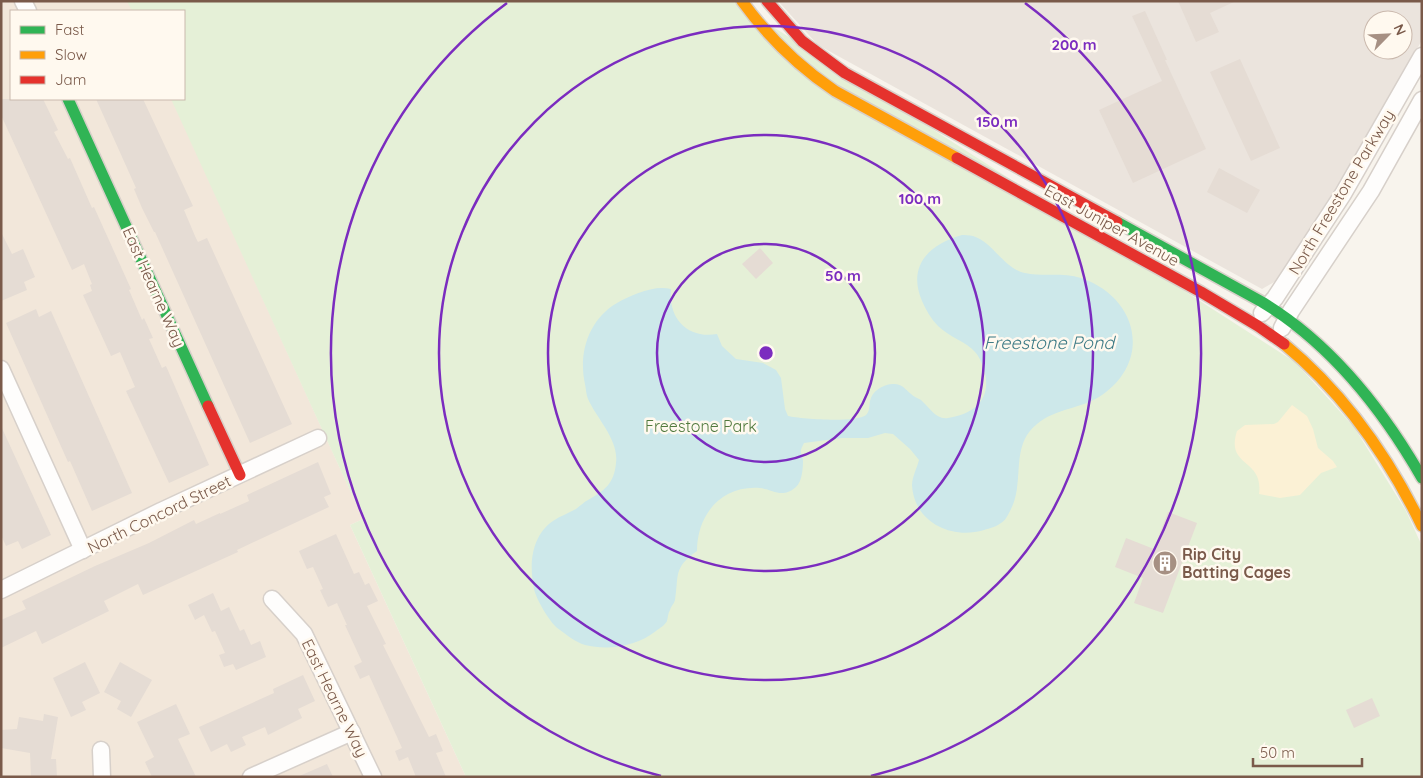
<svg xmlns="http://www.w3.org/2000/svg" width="1423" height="778" font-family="Quicksand,sans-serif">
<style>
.residential{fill:#f2e7da}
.industrial{fill:#ebe4dd;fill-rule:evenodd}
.green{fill:#e5f0d7}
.sand{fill:#fbf1d5}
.water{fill:#cde8ea}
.building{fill:#e5dcd4}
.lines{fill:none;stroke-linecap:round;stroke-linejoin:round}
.street-casing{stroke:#d7d0ca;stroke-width:19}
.fast-casing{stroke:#d8d0c9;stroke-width:14}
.slow-casing{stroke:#d8d0c9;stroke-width:14}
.jam-casing{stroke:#d8d0c9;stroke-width:14}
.street{stroke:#fefdfc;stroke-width:16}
.fast{stroke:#30b455;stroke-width:11}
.slow{stroke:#ff9f0a;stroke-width:11}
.jam{stroke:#e5322d;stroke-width:11}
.ring{fill:none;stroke:#7b2cbf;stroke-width:2.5}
.labels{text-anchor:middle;stroke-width:5;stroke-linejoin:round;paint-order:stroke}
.street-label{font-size:16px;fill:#7a5a4a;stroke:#fff9ef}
.park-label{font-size:16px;fill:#517a3e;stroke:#fff9ef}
.poi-label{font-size:16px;font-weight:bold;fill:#7a5a4a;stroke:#fff9ef;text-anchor:start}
.water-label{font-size:18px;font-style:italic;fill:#3f7c87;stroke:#fff9ef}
.centre{fill:#7b2cbf;stroke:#fff9ef;stroke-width:2.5}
.ring-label{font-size:15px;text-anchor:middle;font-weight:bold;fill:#7b2cbf;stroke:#fff9ef;stroke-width:5;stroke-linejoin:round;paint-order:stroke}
</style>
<rect width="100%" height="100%" fill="#f8f4ed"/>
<polygon class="residential" points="1,1 128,1 133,11 11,11 11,99 172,99 363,519 350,525 466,777 1,777"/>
<path class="industrial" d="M 778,1 L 1422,1 L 1422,40 L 1361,149 L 1276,281 L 1262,289 L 818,45 ZM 1373,20 L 1403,20 L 1403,50 L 1373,50 Z"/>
<polygon class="green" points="127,1 733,1 1295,362 1354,427 1406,511 1422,546 1422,777 466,777 350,525 363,519 171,99 184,99 184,11 132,11"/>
<path class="sand" d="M 1292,405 L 1307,416 L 1313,429 L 1318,448 L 1333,461 L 1337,467 L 1321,473 L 1300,495 L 1280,498 L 1259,494 C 1264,458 1225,468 1237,431 L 1245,425 L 1274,424 L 1278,422 Z"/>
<path class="water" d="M 962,235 C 965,235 969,235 973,236 C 993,242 1004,269 1025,273 C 1043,277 1063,272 1081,278 C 1137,297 1153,359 1102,395 C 1082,409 1056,408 1037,424 C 1009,446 1026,482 1010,511 C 1008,515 1005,521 1001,523 C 996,527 990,528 984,530 C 951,540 914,522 912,485 C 912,477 917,468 919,460 L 910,449 L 893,434 L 885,433 L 868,438 L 842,438 L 804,443 C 804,443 801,449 801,450 C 800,453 803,457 803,461 C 803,468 802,482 796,487 C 782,499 774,490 760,488 C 721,485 697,515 697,551 C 673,568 679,575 675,600 C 674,604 671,606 670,610 C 668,613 668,617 667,621 C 665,625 660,628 656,631 C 637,646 609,651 585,645 C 575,642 567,635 560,630 C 551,625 536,599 534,589 C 529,565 531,536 553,521 C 560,516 569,513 576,509 C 580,506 584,502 588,500 C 605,490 614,484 616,463 C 619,440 597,419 588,399 C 586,394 586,389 585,384 C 578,353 589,319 617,303 C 632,295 653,285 671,289 C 668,318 687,339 717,334 L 722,346 L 736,359 L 763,363 L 776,370 L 781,378 L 785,409 L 788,416 C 801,419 856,423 866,415 C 870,411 869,406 870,401 C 872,391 882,385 892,384 C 902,383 905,389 911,394 C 914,397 918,398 921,400 C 929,407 936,420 948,418 C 974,414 991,400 985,373 C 983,366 980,357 975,352 C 967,342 949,337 938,326 C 931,319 926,310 922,301 C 907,266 929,244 962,235 Z"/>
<g class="building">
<polygon points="1178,1 1236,1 1210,13 1219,32 1196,42"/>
<polygon points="1145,11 1167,60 1165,60 1206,149 1133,183 1099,110 1162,81 1132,16"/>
<polygon points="1240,59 1280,148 1251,161 1210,72"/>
<polygon points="1,99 43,99 58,130 54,132 68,159 70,158 92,208 94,207 131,289 129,290 142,320 144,318 153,338 149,339 162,368 166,366 209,465 169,483 126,391 135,387 120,352 111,356 83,295 92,291 90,285 92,284 84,264 72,270 1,115"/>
<polygon points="96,99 143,99 193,206 184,210 195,236 198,242 207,238 292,424 250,443 155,232 154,232 142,208 134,189 136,188"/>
<polygon points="1219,168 1260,190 1247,213 1207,192"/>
<polygon points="1,232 12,254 23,249 35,277 24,282 27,290 1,301"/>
<polygon points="760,248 773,263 756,279 742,264"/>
<polygon points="36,309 39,317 51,311 132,493 92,511 70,461 68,462 6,323"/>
<polygon points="1,426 51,535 22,549 18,541 6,546 1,535"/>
<polygon points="318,462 331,494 324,497 329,507 237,550 238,552 143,595 138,584 104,601 109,611 42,644 36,631 1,648 1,620 26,609 22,601 95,566 149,543 194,520 196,524 220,513 220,514 249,501 247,495"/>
<polygon points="1168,512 1197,523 1163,613 1134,603 1143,578 1115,567 1126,538 1154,549"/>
<polygon points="336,534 354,574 359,572 365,585 369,583 378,601 367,606 386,644 383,645 429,737 436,734 443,751 436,753 446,777 416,777 408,757 399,761 395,751 402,748 369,675 360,679 354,666 362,662 345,625 347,625 337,603 328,607 320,590 323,589 313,567 307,569 299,551"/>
<polygon points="213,593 221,611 229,607 240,631 244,629 251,645 260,641 266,657 236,670 233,664 224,667 219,655 225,653 215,631 212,632 204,615 195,620 188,605"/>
<polygon points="85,662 100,693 82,702 86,710 71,717 53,678"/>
<polygon points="120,662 152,680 131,717 117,709 121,701 104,692"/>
<polygon points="303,675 315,701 298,709 302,718 268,735 265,727 242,737 246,745 231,752 227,744 211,752 199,727 274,693 273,689"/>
<polygon points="1372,698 1380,716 1354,728 1346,710"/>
<polygon points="176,704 190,734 178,739 196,777 152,777 145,762 154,757 137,722"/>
<polygon points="44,714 58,717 51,759 56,759 57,777 31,777 30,753 1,748 1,730 17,729 19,717 43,721"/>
<polygon points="327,764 333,777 297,777"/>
</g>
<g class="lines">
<defs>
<g id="street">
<polyline points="23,1 28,11"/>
<polyline points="1262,313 1275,298 1343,194 1422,56"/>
<polyline points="1282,328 1291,311 1371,191 1422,100"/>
<polyline points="1,369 83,550"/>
<polyline points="1,590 161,511 318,438"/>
<polyline points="272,599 304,634 373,777"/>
<polyline points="101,750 102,777"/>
<polyline points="251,777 352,732"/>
</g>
<g id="fast">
<polyline points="68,99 208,406"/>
<path d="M 1117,222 L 1262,302 C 1330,343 1383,410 1422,478"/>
</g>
<g id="slow">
<path d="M 742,1 C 768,37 798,66 835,91 L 957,158"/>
<path d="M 1284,344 C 1345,394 1388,456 1422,526"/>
</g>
<g id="jam">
<polyline points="767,1 802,41 845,73 1117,222"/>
<polyline points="957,158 1201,292 1258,326 1284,344"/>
<polyline points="208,406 240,475"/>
</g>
</defs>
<use href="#street" class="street-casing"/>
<use href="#fast" class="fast-casing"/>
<use href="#slow" class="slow-casing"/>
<use href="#jam" class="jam-casing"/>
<use href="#street" class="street"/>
<use href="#fast" class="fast"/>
<use href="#slow" class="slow"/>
<use href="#jam" class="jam"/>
</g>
<g class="ring">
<circle cx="766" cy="353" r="109"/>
<circle cx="766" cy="353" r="218"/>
<circle cx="766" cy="353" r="327"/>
<path d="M661 776A436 436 0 0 1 507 3M1025 3A436 436 0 0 1 871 776"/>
</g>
<defs>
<symbol id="building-disc" viewBox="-11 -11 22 22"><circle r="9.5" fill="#a69083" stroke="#fff9ef"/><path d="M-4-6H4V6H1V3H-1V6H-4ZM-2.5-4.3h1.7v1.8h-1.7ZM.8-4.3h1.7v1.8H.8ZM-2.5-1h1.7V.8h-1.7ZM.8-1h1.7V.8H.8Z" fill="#fff"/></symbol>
</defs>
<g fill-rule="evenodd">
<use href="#building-disc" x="1151" y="549" width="28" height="28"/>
</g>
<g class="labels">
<g class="street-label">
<text transform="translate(1341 192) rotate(-59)" y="6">North Freestone Parkway</text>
<text transform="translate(1112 225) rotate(29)" y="6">East Juniper Avenue</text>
<text transform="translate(154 287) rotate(66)" y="6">East Hearne Way</text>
<text transform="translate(159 514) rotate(-26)" y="6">North Concord Street</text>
<text transform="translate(335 698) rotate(64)" y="6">East Hearne Way</text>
</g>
<g class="park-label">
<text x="701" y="432">Freestone Park</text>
</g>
<g class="poi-label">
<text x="1182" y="560">Rip City<tspan x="1182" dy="18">Batting Cages</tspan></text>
</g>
<g class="water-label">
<text x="1049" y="349">Freestone Pond</text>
</g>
</g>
<circle cx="766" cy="353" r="8" class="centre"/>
<g class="ring-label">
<text x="1074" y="50">200 m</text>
<text x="997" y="127">150 m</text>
<text x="920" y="204">100 m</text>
<text x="843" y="281">50 m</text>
</g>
<rect width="1423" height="778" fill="none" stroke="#7a5a4a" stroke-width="5"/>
<rect x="10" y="10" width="175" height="90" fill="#fff9ef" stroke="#cab9ad"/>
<rect x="20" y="26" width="25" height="8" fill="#30b455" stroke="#cab9ad"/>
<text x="55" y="35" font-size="15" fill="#7a5a4a">Fast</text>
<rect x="20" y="51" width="25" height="8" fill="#ff9f0a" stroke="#cab9ad"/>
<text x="55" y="60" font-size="15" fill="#7a5a4a">Slow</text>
<rect x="20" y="76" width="25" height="8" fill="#e5322d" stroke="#cab9ad"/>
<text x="55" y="85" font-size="15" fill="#7a5a4a">Jam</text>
<g transform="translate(1388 35) rotate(66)"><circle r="24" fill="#fff9ef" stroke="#cab9ad"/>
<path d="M0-4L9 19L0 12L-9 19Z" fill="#a69083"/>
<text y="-8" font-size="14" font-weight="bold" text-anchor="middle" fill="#7a5a4a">N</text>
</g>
<path d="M1253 758v8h109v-8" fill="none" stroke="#7a5a4a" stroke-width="2.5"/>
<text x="1260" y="758" font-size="15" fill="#7a5a4a" stroke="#fff9ef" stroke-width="4" paint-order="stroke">50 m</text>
</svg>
